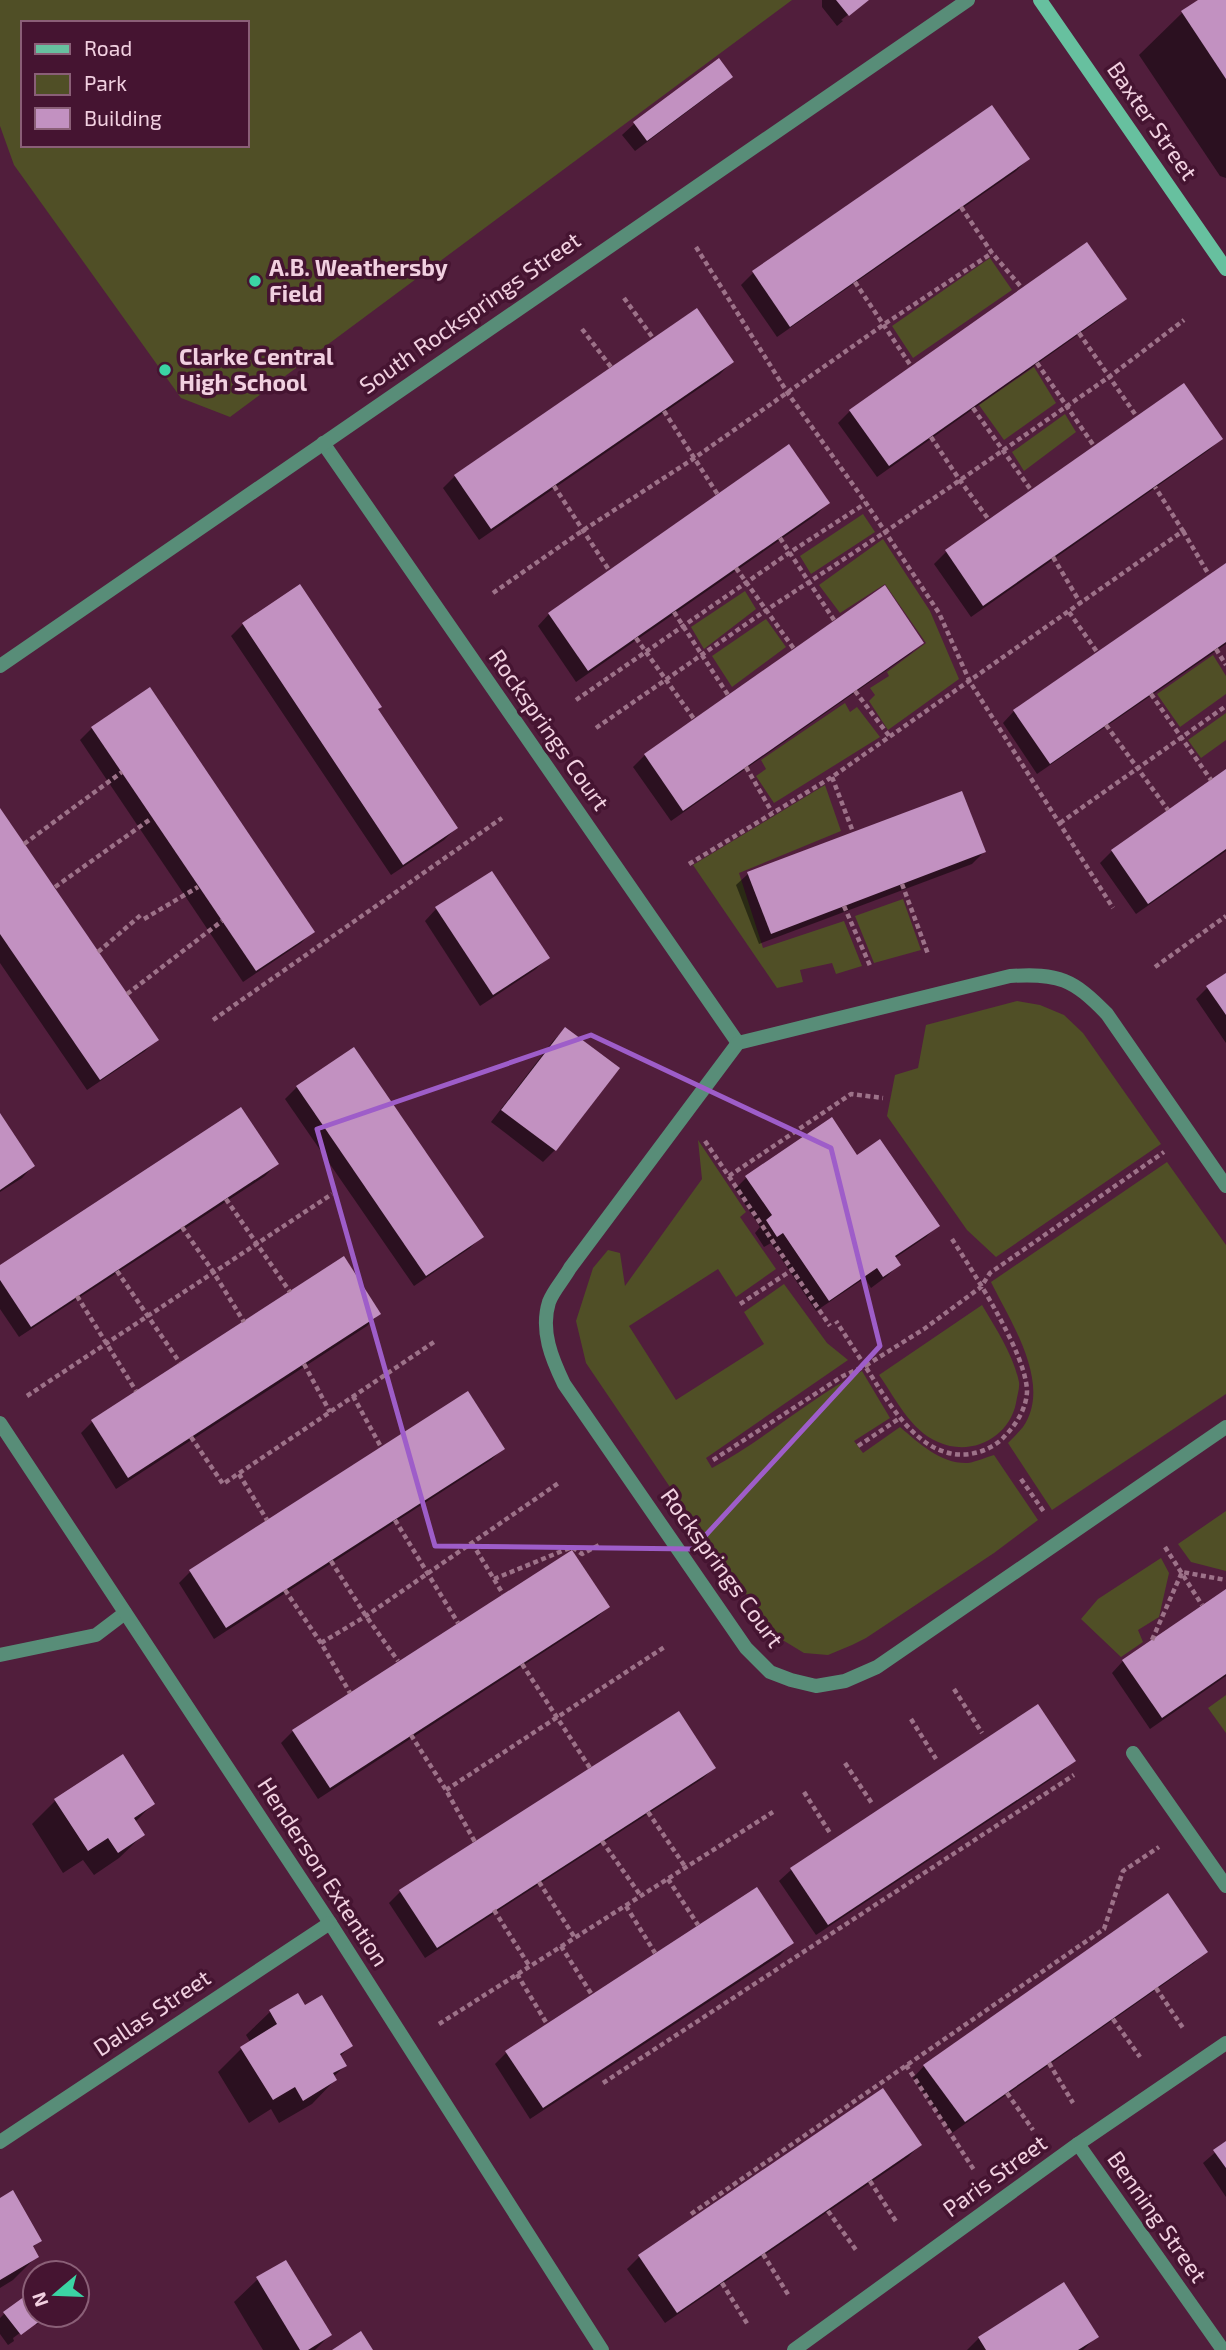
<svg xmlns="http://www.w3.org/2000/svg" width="1226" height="2350" font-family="'Exo 2',sans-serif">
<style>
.green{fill:#504f26;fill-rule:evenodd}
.shadow{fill:#0007}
.building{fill:#c291c1}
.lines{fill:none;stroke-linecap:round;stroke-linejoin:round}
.path{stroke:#9d7289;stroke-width:4.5;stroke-dasharray:5 3.5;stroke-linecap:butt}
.service{stroke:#588d78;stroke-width:14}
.minor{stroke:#588d78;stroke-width:14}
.tertiary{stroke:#588d78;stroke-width:14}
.secondary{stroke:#67c09f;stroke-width:14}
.marked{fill:none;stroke:#9e5dc9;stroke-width:5;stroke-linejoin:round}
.poi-dot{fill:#3bd4a4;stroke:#451431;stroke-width:2.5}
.labels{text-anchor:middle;stroke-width:7;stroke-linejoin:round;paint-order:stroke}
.street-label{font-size:23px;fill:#f1d0e0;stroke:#451431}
.poi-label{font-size:23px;font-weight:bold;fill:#f1d0e0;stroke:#451431;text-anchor:start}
</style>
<rect width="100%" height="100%" fill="#511e3c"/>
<g class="green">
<path d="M 0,0 L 792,0 L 230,417 L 181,398 L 14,165 L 0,126 ZM 23,23 L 247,23 L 247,145 L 23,145 Z"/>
<polygon points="990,258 1012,290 913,358 892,326"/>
<polygon points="1034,367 1056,403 1004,440 979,405"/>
<polygon points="1065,414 1076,432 1024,471 1012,452"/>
<polygon points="863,514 875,532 811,574 800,556"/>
<polygon points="883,539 930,611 959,679 888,730 869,701 875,695 870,688 889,676 887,672 926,643 885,584 840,613 819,585"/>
<polygon points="745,591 756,609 704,649 691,627"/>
<polygon points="766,619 786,647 732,687 712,656"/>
<polygon points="1213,655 1226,676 1226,694 1180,727 1157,694"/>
<polygon points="845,703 850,712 857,707 880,737 774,803 756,776 766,769 761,760"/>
<polygon points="1226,713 1226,740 1201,758 1188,740"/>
<polygon points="825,785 841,831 739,873 763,948 844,921 862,966 836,974 832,963 800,970 803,982 777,988 693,865"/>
<polygon points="903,899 921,950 874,963 855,916"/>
<polygon points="1017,1001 1040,1005 1064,1015 1083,1033 1161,1144 996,1257 967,1230 887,1116 895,1075 918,1068 926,1025"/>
<path d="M 698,1140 L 746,1212 L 740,1217 L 776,1269 L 736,1297 L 718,1269 L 629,1326 L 676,1400 L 764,1344 L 744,1312 L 784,1284 L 827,1343 L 848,1360 L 706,1458 L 712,1468 C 764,1440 809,1399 862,1371 L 890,1418 L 854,1441 L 863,1453 L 900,1427 C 920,1444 941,1464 968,1463 C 976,1462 986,1457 994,1455 L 1038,1520 L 994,1553 L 866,1638 L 852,1645 L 828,1655 L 804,1653 L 776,1636 L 674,1493 L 586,1363 L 576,1321 L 593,1268 L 608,1250 L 620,1253 L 625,1286 L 702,1179 Z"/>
<path d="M 1167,1162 L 1226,1245 L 1226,1394 L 1052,1510 L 1008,1443 C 1013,1438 1019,1432 1023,1427 C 1053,1384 1010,1321 991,1282 Z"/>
<path d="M 982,1305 C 996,1329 1013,1354 1019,1382 C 1020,1388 1017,1396 1016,1403 C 1009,1438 971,1457 938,1442 C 910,1430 896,1399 879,1375 Z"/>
<polygon points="1226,1511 1226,1571 1191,1562 1178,1544"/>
<polygon points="1161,1558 1169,1573 1159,1617 1138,1630 1143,1642 1121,1657 1081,1619 1098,1599"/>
<polygon points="1226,1695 1226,1733 1208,1708"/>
</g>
<g class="shadow">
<polygon points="822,0 867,0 841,20 843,21 837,26 822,7"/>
<polygon points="1201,0 1226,0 1226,178 1220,176 1139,55 1182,13"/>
<polygon points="730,76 719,88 635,151 622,135 634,124"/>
<polygon points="991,107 1028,159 1016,171 777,337 741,285 753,273"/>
<polygon points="1125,299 1113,310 877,477 838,423 850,411"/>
<polygon points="732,362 720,374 479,540 443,488 455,476"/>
<polygon points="1183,386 1221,439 1209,450 971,617 934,564 946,552"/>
<polygon points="828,503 816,515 576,682 538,626 549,614"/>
<polygon points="1226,565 1226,644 1037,774 1003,723 1014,711"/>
<polygon points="299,586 376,710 456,828 444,840 391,875 231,636 243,624"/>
<polygon points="922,643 910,654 671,821 633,767 645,755"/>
<polygon points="92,728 312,932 301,943 243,982 80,740"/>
<polygon points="1226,771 1226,851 1136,914 1100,863 1112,851"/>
<polygon points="0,811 156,1040 145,1051 87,1090 0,963"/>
<polygon points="984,852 972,864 759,944 736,885 748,874"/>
<polygon points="436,909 548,957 536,969 480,1006 425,921"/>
<polygon points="1226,975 1226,1043 1196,999 1208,987"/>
<polygon points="565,1029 618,1068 555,1150 543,1162 491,1122 553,1041"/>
<polygon points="297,1087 482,1236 470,1248 414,1286 285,1099"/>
<polygon points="0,1116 33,1166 22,1178 0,1192"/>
<polygon points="856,1157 938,1225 926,1237 895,1258 899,1265 887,1276 871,1288 865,1278 816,1311 771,1243 764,1247 755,1233 760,1227 735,1189 747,1177"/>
<polygon points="277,1164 265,1176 19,1337 0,1309 0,1267"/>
<polygon points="379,1314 367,1326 116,1489 81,1433 92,1422"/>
<polygon points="502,1449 491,1460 214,1639 179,1583 190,1572"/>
<polygon points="1226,1590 1226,1676 1150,1729 1112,1673 1123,1661"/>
<polygon points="608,1607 596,1618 318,1799 281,1743 293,1731"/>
<polygon points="1038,1706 1074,1760 1062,1772 816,1935 779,1881 791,1870"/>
<polygon points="714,1768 702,1779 425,1958 389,1903 400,1892"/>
<polygon points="55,1801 153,1804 135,1822 143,1835 119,1858 94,1875 83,1860 63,1873 32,1824"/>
<polygon points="792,1943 780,1955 530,2119 495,2064 506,2053"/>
<polygon points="1206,1951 1194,1963 952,2133 913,2078 924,2066"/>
<polygon points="304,2007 351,2046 339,2057 345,2066 333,2077 335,2080 312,2104 279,2123 271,2109 249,2123 218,2072 242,2048 251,2043 246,2035 270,2012"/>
<polygon points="882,2090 920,2145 908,2157 665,2323 627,2269 639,2257"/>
<polygon points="1226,2143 1226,2197 1203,2163"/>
<polygon points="0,2200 40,2240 32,2248 37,2256 13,2280 0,2288"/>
<polygon points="258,2279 330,2335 315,2350 263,2350 234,2302"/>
<polygon points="35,2298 35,2315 46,2315 36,2325 36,2321 13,2338 14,2341 8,2345 0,2334 0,2318 5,2313"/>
<polygon points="1097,2336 1083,2350 967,2350 979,2338"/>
</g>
<g class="building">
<polygon points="836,0 869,0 849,16"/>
<polygon points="1198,0 1226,0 1226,79 1181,11"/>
<polygon points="719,58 733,77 647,141 633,122"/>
<polygon points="992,105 1030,159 790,327 752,271"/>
<polygon points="1087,242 1127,299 889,466 849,410"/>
<polygon points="697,308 734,362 491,529 454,475"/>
<polygon points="1184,383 1223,439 983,606 945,550"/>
<polygon points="789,444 830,503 588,671 548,613"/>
<polygon points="1226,563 1226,642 1050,764 1013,710"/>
<polygon points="300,584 382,707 378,709 458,828 403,865 242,623"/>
<polygon points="885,585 924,643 683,811 644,754"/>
<polygon points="150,687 315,932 256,971 91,727"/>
<polygon points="1226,769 1226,849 1148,904 1111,850"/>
<polygon points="962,791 986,852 771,934 747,872"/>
<polygon points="0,808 159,1040 100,1080 0,934"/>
<polygon points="492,871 550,958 493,995 435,907"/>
<polygon points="1226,973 1226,1015 1206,986"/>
<polygon points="565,1027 620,1068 556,1151 501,1110"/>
<polygon points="354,1047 484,1237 426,1276 296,1086"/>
<polygon points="241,1107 279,1164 31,1327 0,1280 0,1265"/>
<polygon points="0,1113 35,1166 0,1190"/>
<polygon points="832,1117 857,1155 880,1139 940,1226 895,1256 901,1265 883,1277 877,1268 829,1301 783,1233 777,1237 766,1220 772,1215 745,1176"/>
<polygon points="344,1256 381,1314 128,1478 91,1420"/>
<polygon points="468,1391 505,1449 226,1628 189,1570"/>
<polygon points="572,1550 610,1607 330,1788 292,1730"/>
<polygon points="1226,1589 1226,1674 1162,1718 1122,1660"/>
<polygon points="1038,1704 1076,1761 828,1925 790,1868"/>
<polygon points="679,1711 716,1768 437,1948 399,1890"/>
<polygon points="123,1754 155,1804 134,1818 145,1835 118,1853 108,1838 88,1851 54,1799"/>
<polygon points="757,1887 794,1943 543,2108 505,2051"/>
<polygon points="1168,1893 1208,1952 965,2122 923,2065"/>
<polygon points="298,1993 305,2005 322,1995 353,2046 340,2054 347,2066 333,2073 337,2080 303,2101 295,2087 273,2100 240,2047 277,2024 269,2010"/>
<polygon points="883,2088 922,2145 677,2313 638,2255"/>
<polygon points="1226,2141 1226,2168 1213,2150"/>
<polygon points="13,2190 42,2241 33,2246 39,2257 0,2280 0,2198"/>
<polygon points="286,2260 332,2335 308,2350 300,2350 256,2277"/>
<polygon points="1064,2282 1099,2337 1078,2350 986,2350 978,2337"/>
<polygon points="32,2291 35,2295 35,2315 48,2315 21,2335 3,2312"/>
<polygon points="361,2331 373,2350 332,2350"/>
</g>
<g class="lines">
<g class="path">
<polyline points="961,207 992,253 1022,288"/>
<polyline points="696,247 787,392 866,503 939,613 970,682 1113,908"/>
<polyline points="855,282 911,366"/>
<polyline points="624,298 653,338"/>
<polyline points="582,329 611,367"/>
<polyline points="1079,333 1137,417"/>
<polyline points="1037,363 1094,446"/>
<polyline points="973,408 1031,490"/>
<polyline points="664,411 718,495"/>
<polyline points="931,437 959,479 989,520"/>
<polyline points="554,486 609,570"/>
<polyline points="1183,531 1209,575"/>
<polyline points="780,538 834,620"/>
<polyline points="1053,557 1081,604"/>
<polyline points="736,568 794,649"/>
<polyline points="493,593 582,531 693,459 883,325 992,253"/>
<polyline points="674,612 728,695"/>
<polyline points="1069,612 1097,652"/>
<polyline points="636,638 694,719"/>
<polyline points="1216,649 1226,665"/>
<polyline points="855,691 890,737"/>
<polyline points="1151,694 1211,780"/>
<polyline points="576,700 789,553 866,503"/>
<polyline points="1106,725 1168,810"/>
<polyline points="596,728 765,611 885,532 1109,377 1184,320"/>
<polyline points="746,767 772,812"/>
<polyline points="832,777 853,832"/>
<polyline points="1060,823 1226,706"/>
<polyline points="24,844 122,772"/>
<polyline points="689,864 832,777 1183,531 1155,487"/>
<polyline points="902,884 928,954"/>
<polyline points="55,887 152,818"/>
<polyline points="844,906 871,968"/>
<polyline points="144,919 198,887"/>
<polyline points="98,952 142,914"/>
<polyline points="1155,967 1226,916"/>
<polyline points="127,994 222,921"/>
<polyline points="213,1020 502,818"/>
<polyline points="705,1141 830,1326"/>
<polyline points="729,1176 851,1094 883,1098"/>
<polyline points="226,1199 290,1292"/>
<polyline points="182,1227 214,1273 244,1322"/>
<path d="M 952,1239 C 973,1272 1027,1354 1027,1392 C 1026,1410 1015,1426 1003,1438 C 994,1447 982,1452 970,1454 C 919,1461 888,1401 865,1366 L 924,1329 L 981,1287 L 990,1273 L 1164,1152"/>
<polyline points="117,1271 180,1363"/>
<polyline points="77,1296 136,1391"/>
<polyline points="740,1304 792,1270"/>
<polyline points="304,1364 330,1412"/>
<polyline points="27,1396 332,1194"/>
<polyline points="353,1396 381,1447"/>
<polyline points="191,1437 223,1484 434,1342"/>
<polyline points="858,1446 900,1418"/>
<polyline points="713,1460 843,1376 865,1366 836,1321"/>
<polyline points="239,1474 267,1520"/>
<polyline points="1021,1479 1044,1512"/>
<polyline points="395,1520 458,1623"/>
<polyline points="472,1543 503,1594"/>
<polyline points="1165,1547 1202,1605"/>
<polyline points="331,1561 366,1616 398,1661"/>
<polyline points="494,1579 572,1547 582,1554 601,1544"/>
<polyline points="285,1590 321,1643 350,1693"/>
<polyline points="1152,1640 1182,1572 1226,1580"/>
<polyline points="321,1643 366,1616 560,1482"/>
<polyline points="522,1664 590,1768"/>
<polyline points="954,1689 982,1733"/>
<polyline points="911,1719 936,1759"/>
<polyline points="411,1735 446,1790 475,1842"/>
<polyline points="845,1763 873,1805"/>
<polyline points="446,1790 666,1646"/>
<polyline points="804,1792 830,1833"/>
<polyline points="648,1812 686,1868"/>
<polyline points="602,1841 641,1896"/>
<polyline points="668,1879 698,1925"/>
<polyline points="539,1882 575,1938"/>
<polyline points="626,1906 655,1953"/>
<polyline points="494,1910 530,1967"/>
<polyline points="561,1946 592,1995"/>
<polyline points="517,1974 547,2024"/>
<polyline points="1156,1988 1183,2028"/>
<polyline points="1113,2019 1140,2057"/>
<polyline points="439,2024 773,1812"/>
<polyline points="1049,2063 1073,2103"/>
<polyline points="906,2065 974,2170"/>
<polyline points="603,2083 1074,1775"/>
<polyline points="1007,2093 1033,2130"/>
<polyline points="870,2181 897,2223"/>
<polyline points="828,2211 856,2250"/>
<polyline points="691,2214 1104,1929 1123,1871 1159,1847"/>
<polyline points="763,2254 789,2296"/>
<polyline points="722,2283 748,2325"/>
</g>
<g class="service">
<polyline points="0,1655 96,1635 125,1613"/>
<polyline points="1133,1753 1226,1886"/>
</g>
<g class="minor">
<polyline points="323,443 738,1043"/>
<path d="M 1226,1186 L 1107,1014 C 1073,979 1059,973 1010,976 L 738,1043 L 570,1268 C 564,1279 553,1291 549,1302 C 540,1331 552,1359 564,1384 L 746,1648 L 770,1672 L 791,1680 L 816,1686 L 845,1681 L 877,1667 L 1226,1427"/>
<polyline points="0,1423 330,1923 602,2350"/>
<polyline points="0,2142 330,1923"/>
<polyline points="1078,2144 1223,2350"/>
<polyline points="794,2350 1078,2144 1226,2043"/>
</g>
<polyline class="tertiary" points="0,666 968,0"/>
<polyline class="secondary" points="1040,0 1226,269"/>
</g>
<path class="marked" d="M 591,1035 L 831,1148 L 880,1346 L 693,1549 L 435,1546 L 317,1129 Z"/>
<g class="poi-dot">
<circle cx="255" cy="281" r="7"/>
<circle cx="165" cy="370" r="7"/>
</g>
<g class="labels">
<g class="street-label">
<text transform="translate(1152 121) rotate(55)" y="8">Baxter Street</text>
<text transform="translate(470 313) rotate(-35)" y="8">South Rocksprings Street</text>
<text transform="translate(549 730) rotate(55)" y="8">Rocksprings Court</text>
<text transform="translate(722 1568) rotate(54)" y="8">Rocksprings Court</text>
<text transform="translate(323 1872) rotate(57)" y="8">Henderson Extention</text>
<text transform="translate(152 2013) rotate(-34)" y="8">Dallas Street</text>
<text transform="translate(995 2176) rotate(-36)" y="8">Paris Street</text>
<text transform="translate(1157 2217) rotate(55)" y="8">Benning Street</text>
</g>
<g class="poi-label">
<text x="269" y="276">A.B. Weathersby<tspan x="269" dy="26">Field</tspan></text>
<text x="179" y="365">Clarke Central<tspan x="179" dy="26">High School</tspan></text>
</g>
</g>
<rect x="21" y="21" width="228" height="126" fill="#451431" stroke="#8a5f77" stroke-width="2"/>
<rect x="35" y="44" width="35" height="10" fill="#67c09f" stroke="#8a5f77" stroke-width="2"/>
<text x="84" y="56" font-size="21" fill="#f1d0e0">Road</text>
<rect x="35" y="74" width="35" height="21" fill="#504f26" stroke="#8a5f77" stroke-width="2"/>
<text x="84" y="91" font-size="21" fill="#f1d0e0">Park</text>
<rect x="35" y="108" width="35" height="21" fill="#c291c1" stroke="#8a5f77" stroke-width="2"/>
<text x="84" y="126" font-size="21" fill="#f1d0e0">Building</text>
<g transform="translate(56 2294) rotate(251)"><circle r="33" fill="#451431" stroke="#8a5f77" stroke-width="2"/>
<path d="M0-5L12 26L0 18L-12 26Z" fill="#3bd4a4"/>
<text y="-10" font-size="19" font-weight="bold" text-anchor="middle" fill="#f1d0e0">N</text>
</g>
</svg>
